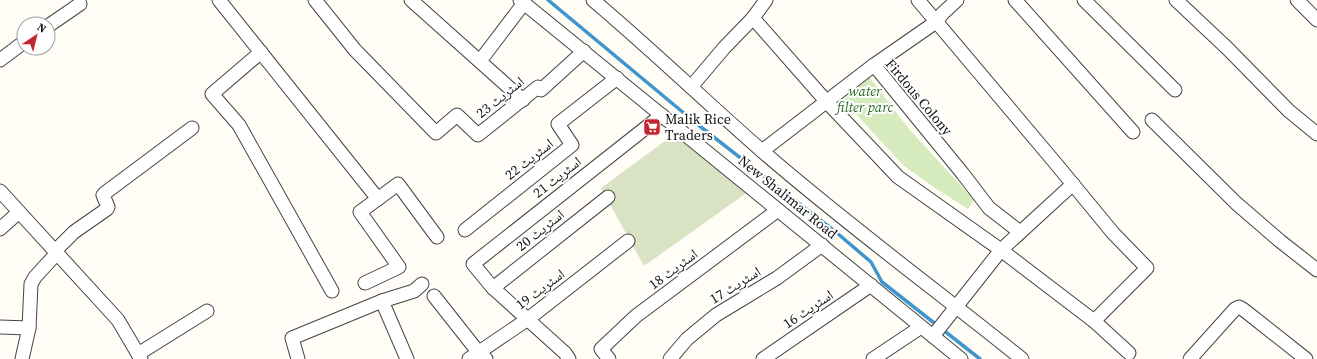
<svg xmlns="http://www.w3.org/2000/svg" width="1317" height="359" font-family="'Source Serif 4','Noto Naskh Arabic',serif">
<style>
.green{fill:#d5ebbd}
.cemetery{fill:#d9e3c4}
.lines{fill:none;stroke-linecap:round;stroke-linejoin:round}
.stream{stroke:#3f96cf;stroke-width:3.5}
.minor-casing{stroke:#444;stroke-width:15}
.minor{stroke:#fff;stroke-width:13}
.labels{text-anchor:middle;stroke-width:4;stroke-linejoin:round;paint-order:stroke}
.park-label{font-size:14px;font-style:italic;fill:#2f6b1f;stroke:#fff}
.street-label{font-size:14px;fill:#111;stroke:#fff}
.poi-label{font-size:14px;fill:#111;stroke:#fff;text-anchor:start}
</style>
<rect width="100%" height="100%" fill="#fffdf5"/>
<polygon class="green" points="864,70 909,129 974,200 968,209 938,190 904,166 844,101"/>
<polygon class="cemetery" points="680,130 752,189 644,266 601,188"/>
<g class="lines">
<polyline class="stream" points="548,0 697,124 837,233 871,262 882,282 980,359"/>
<defs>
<g id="minor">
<polyline points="219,0 378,199"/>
<polyline points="315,0 355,50 436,133 457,115 478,135 538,87 541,90 584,51"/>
<polyline points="411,0 523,100"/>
<polyline points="520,0 961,359"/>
<path d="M 593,0 C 651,49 705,101 762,151 C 846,224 935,289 1022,359"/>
<polyline points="918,0 1057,165 1113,233 1147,268 1094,321"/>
<polyline points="1015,0 1133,132"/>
<polyline points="1084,0 1175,90"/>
<polyline points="1176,0 1227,48 1289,111 1317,134"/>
<polyline points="1297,0 1317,20"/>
<polyline points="753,18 826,101 898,177 1001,250 1094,321 1129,353"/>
<polyline points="48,26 80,4"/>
<polyline points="261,52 212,94 239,125 332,291"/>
<polyline points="0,60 24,42"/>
<polyline points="480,61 524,3"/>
<polyline points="874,65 963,174 989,208 1020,232"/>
<polyline points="691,87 724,48 753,18 766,0"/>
<polyline points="1152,120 1236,203 1280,241 1317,270"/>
<polyline points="762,151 874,65 936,22 942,14 957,0"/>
<polyline points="0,191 118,320 141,359"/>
<polyline points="0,229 19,212"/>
<polyline points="465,230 572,145 558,124 617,78"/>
<polyline points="55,251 74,232 107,209 108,207 103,195 105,193 192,128"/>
<polyline points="365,283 399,267 360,212 398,184 437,237"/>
<polyline points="493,288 608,197"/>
<polyline points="434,296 479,353 486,359"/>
<polyline points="382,301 407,359"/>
<polyline points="0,327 29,328"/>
<polyline points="933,336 1001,250 1073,184"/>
<polyline points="138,354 207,311"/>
<polyline points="22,359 29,328 31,284 35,277 57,253"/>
<polyline points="298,359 292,338 382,301 414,291 422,284"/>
<polyline points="469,359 528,319 628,241"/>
<polyline points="569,359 565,353 493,288 473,264 662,115"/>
<polyline points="609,359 601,349 636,316 778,210"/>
<polyline points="670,359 687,339 716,315 777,278 822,245"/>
<polyline points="763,359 871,285"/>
<polyline points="873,359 921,327"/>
<polyline points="1190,359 1235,309 1239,307 1244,310 1306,359"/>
</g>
</defs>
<use href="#minor" class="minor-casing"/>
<use href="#minor" class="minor"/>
</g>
<defs>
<symbol id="supermarket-square" viewBox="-11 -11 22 22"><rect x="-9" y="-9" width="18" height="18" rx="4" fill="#c4262e" stroke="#fff"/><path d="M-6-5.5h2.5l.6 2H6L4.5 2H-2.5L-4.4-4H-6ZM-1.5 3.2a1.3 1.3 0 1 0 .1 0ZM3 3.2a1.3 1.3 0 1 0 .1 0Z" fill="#fff"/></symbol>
</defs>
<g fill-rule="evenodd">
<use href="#supermarket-square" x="642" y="117" width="20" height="20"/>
</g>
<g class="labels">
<g class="park-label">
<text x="865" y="96">water<tspan x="865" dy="16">filter parc</tspan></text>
</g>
<g class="street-label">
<text transform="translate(500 97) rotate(-39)" y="5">اسٹریٹ 23</text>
<text transform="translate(919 97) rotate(50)" y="5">Firdous Colony</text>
<text transform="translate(529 159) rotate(-38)" y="5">اسٹریٹ 22</text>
<text transform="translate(557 177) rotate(-38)" y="5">اسٹریٹ 21</text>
<text transform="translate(788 197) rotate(39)" y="5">New Shalimar Road</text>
<text transform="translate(540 230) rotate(-39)" y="5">اسٹریٹ 20</text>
<text transform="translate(673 269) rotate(-37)" y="5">اسٹریٹ 18</text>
<text transform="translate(735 285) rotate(-32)" y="5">اسٹریٹ 17</text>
<text transform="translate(540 289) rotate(-37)" y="5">اسٹریٹ 19</text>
<text transform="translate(808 309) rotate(-34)" y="5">اسٹریٹ 16</text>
</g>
<g class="poi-label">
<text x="665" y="124">Malik Rice<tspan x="665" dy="16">Traders</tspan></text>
</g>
</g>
<g transform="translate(36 36) rotate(35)"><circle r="19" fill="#ffffff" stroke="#a0a0a0"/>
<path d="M0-3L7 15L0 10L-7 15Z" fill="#c4262e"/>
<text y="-6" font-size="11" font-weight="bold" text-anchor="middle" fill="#111111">N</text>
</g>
</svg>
